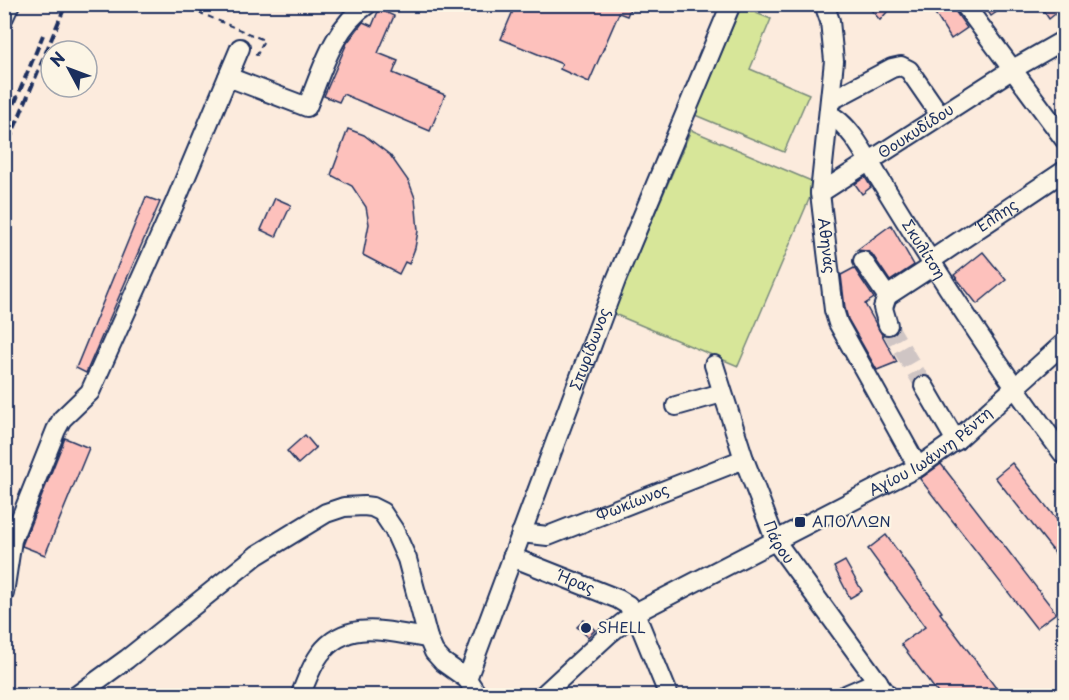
<svg xmlns="http://www.w3.org/2000/svg" width="1069" height="700" font-family="'Playpen Sans',sans-serif">
<style>
.green{fill:#d7e699;stroke:#798a7c;stroke-width:1.5}
.building{fill:#fdc1bc;stroke:#1b2f5e;stroke-width:1.5}
.lines{fill:none;stroke-linecap:round;stroke-linejoin:round}
.minor-tunnel{stroke:#cfc5c4;stroke-width:18;stroke-dasharray:18 9;stroke-linecap:butt}
.minor-casing{stroke:#1b2f5e;stroke-width:22}
.path{stroke:#1b2f5e;stroke-width:2;stroke-dasharray:6 4.5;stroke-linecap:butt}
.minor{stroke:#fcf5e5;stroke-width:18}
.rail{stroke:#1b2f5e;stroke-width:4;stroke-dasharray:9 4.5;stroke-linecap:butt}
.poi-dot{fill:#1b2f5e;stroke:#fcf5e5;stroke-width:2}
.labels{text-anchor:middle;stroke-width:4.5;stroke-linejoin:round;paint-order:stroke}
.street-label{font-size:15px;fill:#1b2f5e;stroke:#fcf5e5}
.poi-label{font-size:15px;fill:#1b2f5e;stroke:#fcf5e5;text-anchor:start}
</style>
<rect width="100%" height="100%" fill="#fcebdd"/>
<filter id="ink" filterUnits="userSpaceOnUse"><feTurbulence type="fractalNoise" baseFrequency=".0167" numOctaves="2"/><feDisplacementMap in="SourceGraphic" scale="12" xChannelSelector="R" yChannelSelector="G"/><feConvolveMatrix kernelMatrix="1 2 1 2 8 2 1 2 1" color-interpolation-filters="sRGB"/></filter>
<g filter="url(#ink)">
<g class="green">
<polygon points="741,7 771,19 750,69 809,94 784,152 695,115"/>
<polygon points="691,130 816,183 738,366 612,313"/>
</g>
<g class="building">
<polygon points="516,4 632,4 627,16 619,13 589,82 560,69 562,64 501,39"/>
<polygon points="866,4 894,4 880,20"/>
<polygon points="929,4 953,4 955,11 967,28 951,39"/>
<polygon points="983,4 1008,4 991,16"/>
<polygon points="1039,4 1065,4 1065,6 1049,19"/>
<polygon points="379,9 394,16 378,53 398,61 393,73 445,95 430,131 343,94 339,102 324,96 347,43 363,22 372,26"/>
<polygon points="348,129 364,135 390,155 409,182 415,198 418,231 415,248 409,264 405,262 399,274 363,255 369,224 366,207 352,186 331,175"/>
<polygon points="865,177 871,187 862,194 855,184"/>
<polygon points="146,197 160,202 86,373 76,368"/>
<polygon points="275,198 291,205 276,237 261,230"/>
<polygon points="891,225 914,265 890,281 872,254 867,251 857,250"/>
<polygon points="983,252 1006,280 977,304 954,275"/>
<polygon points="854,268 874,298 865,304 897,362 877,370 848,319 845,308 841,275"/>
<polygon points="305,435 316,448 298,464 287,451"/>
<polygon points="65,438 89,448 45,555 22,546 23,543"/>
<polygon points="1012,463 1065,530 1065,566 995,477"/>
<polygon points="941,464 1056,613 1036,628 920,479"/>
<polygon points="886,535 942,612 940,613 1002,696 940,696 901,644 925,627 868,549"/>
<polygon points="845,561 862,591 850,598 834,567"/>
<polygon points="584,620 595,630 588,637 577,627"/>
</g>
<g class="lines">
<polyline class="minor-tunnel" points="888,325 924,386"/>
<defs>
<g id="minor">
<path id="s1" d="M 824,4 L 830,21 L 834,61 L 820,193 L 834,310 L 838,323 L 918,467"/>
<polyline points="964,4 1064,139"/>
<polyline points="4,17 10,4"/>
<path d="M 228,77 L 307,107 C 322,71 333,27 368,4"/>
<polyline points="830,101 892,68 901,66 909,70 940,115"/>
<path id="s2" d="M 829,115 C 849,122 868,160 879,178 C 937,273 997,366 1064,455"/>
<path id="s3" d="M 820,193 L 1013,69 L 1064,40"/>
<polyline points="863,261 887,296 933,266"/>
<path id="s4" d="M 930,261 L 1064,171"/>
<polyline points="887,296 883,308 888,325"/>
<path id="s5" d="M 714,365 L 744,459 L 776,542 L 888,696"/>
<polyline points="924,386 956,441"/>
<polyline points="676,406 722,393"/>
<path id="s6" d="M 521,533 L 548,536 L 744,459"/>
<path id="s7" d="M 512,557 L 618,599 L 628,605 L 635,613 L 669,696"/>
<polyline points="4,593 12,540 56,430 62,419 90,392 174,205 240,48"/>
<path id="s8" d="M 467,679 L 616,280 L 731,4"/>
<polyline points="76,696 127,659 257,555 326,513 344,507 364,506 372,507 382,512 394,530 407,559 428,638 434,652 443,662 467,679 478,696"/>
<path d="M 300,696 C 306,682 311,666 320,654 C 348,617 390,633 428,638"/>
<path id="s9" d="M 542,696 L 609,634 L 635,613 L 918,467 L 959,438 L 1064,343"/>
<polyline points="843,696 878,681"/>
</g>
</defs>
<use href="#minor" class="minor-casing"/>
<polyline class="path" points="179,4 264,40 257,55 254,54"/>
<use href="#minor" class="minor"/>
<g class="rail">
<polyline points="4,129 43,35"/>
<polyline points="4,153 66,4"/>
</g>
</g>
</g>
<g class="poi-dot">
<rect x="794" y="516" width="12" height="12" rx="3"/>
<circle cx="586" cy="628" r="6"/>
</g>
<g class="labels">
<g class="street-label">
<text dy="5" stroke="none"><textPath href="#s3" startOffset="114">Θουκυδίδου</textPath></text>
<text dy="5" stroke="none"><textPath href="#s4" startOffset="81">Έλλης</textPath></text>
<text dy="5" stroke="none"><textPath href="#s1" startOffset="244">Αθηνάς</textPath></text>
<text dy="5" stroke="none"><textPath href="#s2" startOffset="166">Σκυλίτση</textPath></text>
<text dy="5" stroke="none"><textPath href="#s8" startOffset="352">Σπυρίδωνος</textPath></text>
<text dy="5" stroke="none"><textPath href="#s9" startOffset="462">Αγίου Ιωάννη Ρέντη</textPath></text>
<text dy="5" stroke="none"><textPath href="#s6" startOffset="118">Φωκίωνος</textPath></text>
<text dy="5" stroke="none"><textPath href="#s5" startOffset="189">Πάρου</textPath></text>
<text dy="5" stroke="none"><textPath href="#s7" startOffset="69">Ήρας</textPath></text>
</g>
<g class="poi-label">
<text x="812" y="527">ΑΠΟΛΛΩΝ</text>
<text x="598" y="633">SHELL</text>
</g>
</g>
<rect width="1069" height="700" fill="none" stroke="#fcf5e5" stroke-width="24"/>
<rect x="12" y="12" width="1045" height="676" fill="none" stroke="#1b2f5e" stroke-width="2" filter="url(#ink)"/>
<g transform="translate(69 69) rotate(311)"><circle r="28" fill="#fcf5e5" stroke="#a2a6af" stroke-width="1.5"/>
<path d="M0-4.5L10 22L0 15L-10 22Z" fill="#1b2f5e"/>
<text y="-9" font-size="16" font-weight="bold" text-anchor="middle" fill="#1b2f5e">N</text>
</g>
</svg>
